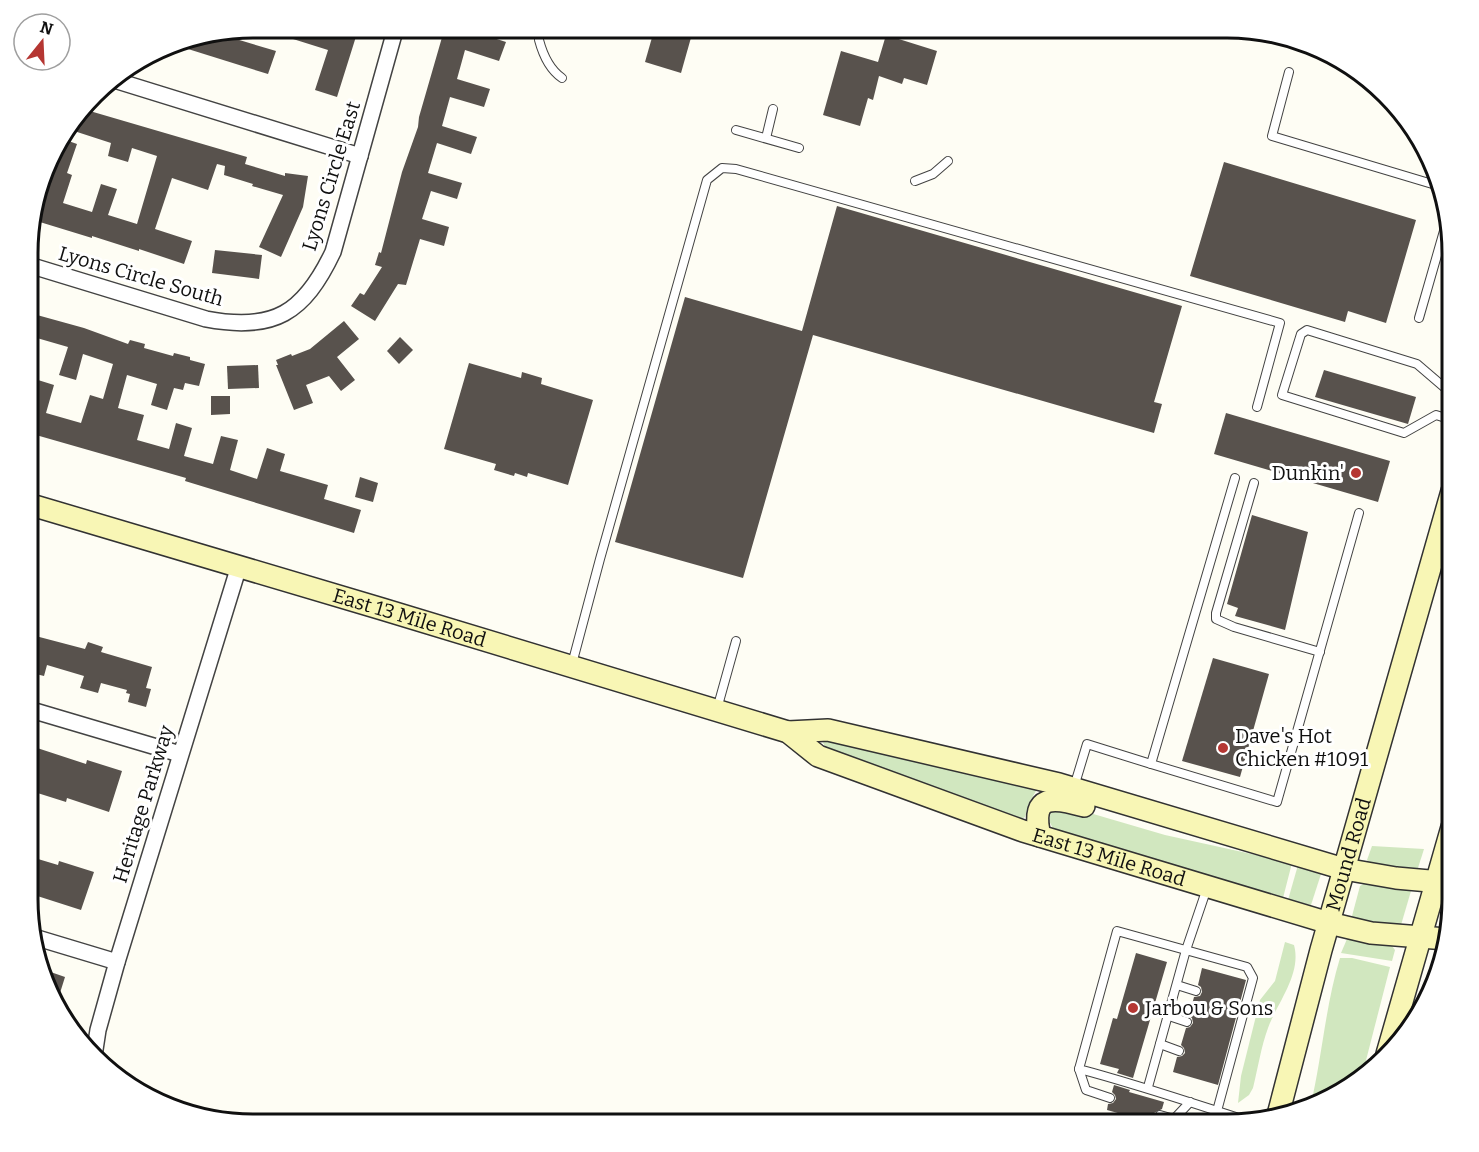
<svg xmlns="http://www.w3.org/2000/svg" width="1479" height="1152" font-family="Bitter,serif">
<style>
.green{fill:#d1e7bf}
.building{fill:#58524d}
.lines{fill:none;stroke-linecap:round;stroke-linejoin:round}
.lane-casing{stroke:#434343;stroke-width:10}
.street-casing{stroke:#434343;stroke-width:18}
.secondary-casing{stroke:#323232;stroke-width:24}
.lane{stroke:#fff;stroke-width:8}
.street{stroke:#fff;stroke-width:15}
.secondary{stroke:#f8f6b5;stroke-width:21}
.poi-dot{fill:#b53632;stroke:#fff;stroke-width:2}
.labels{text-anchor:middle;stroke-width:6;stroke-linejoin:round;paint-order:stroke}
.street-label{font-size:20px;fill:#101010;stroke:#fff}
.poi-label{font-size:20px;fill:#101010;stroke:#fff;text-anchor:start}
.rim{fill:none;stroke:#101010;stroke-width:3}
</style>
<rect width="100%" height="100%" fill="#fefdf4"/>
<g class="green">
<polygon points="824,740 1037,788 1036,791 1028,805 1025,817 1020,820 826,748 823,743"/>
<polygon points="1066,806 1165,835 1292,863 1283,898 1054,830 1049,821 1051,811"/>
<polygon points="1372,846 1424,849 1418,868 1407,869 1369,863 1367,860"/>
<polygon points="1298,865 1320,872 1321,874 1311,905 1288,900"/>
<polygon points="1365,883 1411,891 1401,925 1372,923 1353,919 1352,916 1360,886"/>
<polygon points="1347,939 1392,946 1395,950 1392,961 1341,953"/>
<path d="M 1285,942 L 1294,945 C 1302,974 1277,1003 1268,1028 C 1261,1047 1258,1068 1253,1088 L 1249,1095 L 1238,1103 L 1241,1076 L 1260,1000 L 1275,981 Z"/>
<path d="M 1340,958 L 1352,958 L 1390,967 L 1363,1072 L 1310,1108 C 1322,1059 1325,1007 1340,958 Z"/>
</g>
<g class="building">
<polygon points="297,27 306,27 330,35 333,27 359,27 337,97 315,90 328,50 293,39"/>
<polygon points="445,27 470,27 469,30 506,42 499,61 465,50 457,79 490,89 484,107 450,97 442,126 477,137 471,154 437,143 428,173 462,183 457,199 431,191 422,219 449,227 444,246 420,239 406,285 398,284 375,321 351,306 360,293 364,295 382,267 375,265 379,252 381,253 402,172 418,127 419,117"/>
<polygon points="655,27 694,27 681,73 645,62"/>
<polygon points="216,33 276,51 268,74 172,44 180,39"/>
<polygon points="886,35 937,51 927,85 904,78 902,84 879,76 873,100 868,98 860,126 823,115 841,51 878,62"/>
<polygon points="83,109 247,157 245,164 285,176 285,173 308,176 303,207 281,257 259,247 283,195 252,186 253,184 224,175 225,166 217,164 208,190 172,178 155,229 192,241 184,264 139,249 139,251 92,236 92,238 30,219 38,197 44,198 57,159 54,158 60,138 77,144 67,173 72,175 63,203 92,212 101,184 117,189 108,215 137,224 157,156 132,148 128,162 108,156 111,143 71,130 75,118"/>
<polygon points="1224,162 1416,220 1386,323 1348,311 1345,322 1190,276"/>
<polygon points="837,206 1182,306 1154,402 1162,404 1154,433 813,335 743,578 615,542 685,297 802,331"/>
<polygon points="215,250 262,255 259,279 212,273"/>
<polygon points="37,315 84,328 128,344 130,340 145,344 144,348 173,356 174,353 190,357 190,360 205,364 199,386 185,383 183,390 174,388 167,410 151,405 157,384 127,375 118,408 144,415 137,440 169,449 176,423 192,428 184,456 213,464 221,436 238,440 230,470 257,479 267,448 285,454 280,471 328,485 324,499 361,510 354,533 185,481 186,478 29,433 29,414 38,380 54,385 46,413 81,423 90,395 103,399 113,364 83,354 76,380 59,375 68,347 30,336"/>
<polygon points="344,321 359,339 337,357 355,380 341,391 329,376 306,385 313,403 294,410 276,365 278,365 276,360 291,354 292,356 310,349"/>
<polygon points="400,337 413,350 399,364 387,351"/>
<polygon points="469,363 521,378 522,372 542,378 541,384 593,400 568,485 528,473 527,477 515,473 514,476 494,470 496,464 444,449"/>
<polygon points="258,365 259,388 228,389 227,366"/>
<polygon points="1324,370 1416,397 1408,424 1315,397"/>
<polygon points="211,396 230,396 230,414 211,415"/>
<polygon points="1226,413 1390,461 1378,502 1214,454"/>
<polygon points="360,477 378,483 373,502 355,497"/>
<polygon points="1252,515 1308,532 1285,630 1235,616 1238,608 1227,604"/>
<polygon points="28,634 85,649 88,642 103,647 101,652 152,667 146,688 151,689 146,707 128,702 130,694 126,693 127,690 101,683 98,693 80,688 84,676 47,665 44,676 28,672"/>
<polygon points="1213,658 1269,674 1240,777 1182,761"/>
<polygon points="28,745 86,764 87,760 122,771 109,812 67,798 66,802 28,790"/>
<polygon points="28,856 58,865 59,861 94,872 81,910 28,893"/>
<polygon points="1136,953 1167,962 1133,1078 1117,1073 1119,1069 1100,1064 1113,1018 1117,1019"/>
<polygon points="1202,968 1246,980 1218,1085 1173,1072 1177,1057 1182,1056 1185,1053 1184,1048 1181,1045 1186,1028 1190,1027 1193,1023 1192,1018 1189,1016 1194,997 1200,996 1202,992 1201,987 1198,985"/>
<polygon points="42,969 65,977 56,1006 50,999"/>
<polygon points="1114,1085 1130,1090 1129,1092 1164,1102 1162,1109 1154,1113 1154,1117 1158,1121 1157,1124 1107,1110 1108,1104 1113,1103 1116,1099 1115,1095 1112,1092"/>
</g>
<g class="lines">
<defs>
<g id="lane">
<path d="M 539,40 C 543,55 549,69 562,78"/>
<polyline points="1289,72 1272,136 1439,186"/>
<polyline points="736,130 799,148"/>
<polyline points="766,138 773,109"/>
<polyline points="915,181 933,174 948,161"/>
<polyline points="1419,318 1446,224"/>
<polyline points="1452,420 1436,415 1404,433 1282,395 1301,334 1307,330 1417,364 1445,388 1452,390"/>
<polyline points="1254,483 1216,613 1216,619 1234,627 1320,652"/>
<polyline points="572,664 600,559 707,180 722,168 736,169 1280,323 1257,407"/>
<polyline points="717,709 736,641"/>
<polyline points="1151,764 1277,802 1359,513"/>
<polyline points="1074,787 1087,744 1151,764 1235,478"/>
<polyline points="1177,985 1196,991"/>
<polyline points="1169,1016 1187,1022"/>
<polyline points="1160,1044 1179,1051"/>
<polyline points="1079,1069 1086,1090 1110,1098"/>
<polyline points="1148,1087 1186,950 1207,888"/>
<polyline points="1160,1115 1174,1119 1190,1102"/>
<path d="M 1207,1125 L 1217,1111 L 1253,978 L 1247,967 L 1117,931 L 1079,1069 C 1136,1084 1192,1103 1248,1121"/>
</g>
<g id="street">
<polyline points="111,79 360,156"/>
<path d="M 29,265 L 206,319 C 274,332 304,313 333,252 L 396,27"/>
<polyline points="28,709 180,754"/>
<polyline points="34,937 117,962"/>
<polyline points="94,1056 98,1030 117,962 239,566"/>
</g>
<g id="secondary">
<path id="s1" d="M 28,504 L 382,609 L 788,732 L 818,756 L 1023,831 L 1329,923 L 1371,933 L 1446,939"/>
<polyline points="788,732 828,730 1059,784 1344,869 1396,878 1452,883"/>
<path d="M 1040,836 C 1030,794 1053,797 1084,806"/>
<polyline points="1387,1054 1452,827"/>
<path id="s2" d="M 1278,1115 L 1321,950 L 1452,491"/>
</g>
</defs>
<use href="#lane" class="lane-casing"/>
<use href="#street" class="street-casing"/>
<use href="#secondary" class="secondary-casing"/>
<use href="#lane" class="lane"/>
<use href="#street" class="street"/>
<use href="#secondary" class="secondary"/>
</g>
<g class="poi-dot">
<circle cx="1356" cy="473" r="6"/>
<circle cx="1223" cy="748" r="6"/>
<circle cx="1133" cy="1008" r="6"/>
</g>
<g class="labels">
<g class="street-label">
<text transform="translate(331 176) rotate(-73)" y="7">Lyons Circle East</text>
<text transform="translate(141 276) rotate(16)" y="7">Lyons Circle South</text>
<text dy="7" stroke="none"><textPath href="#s1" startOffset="398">East 13 Mile Road</textPath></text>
<text transform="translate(143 804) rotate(-73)" y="7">Heritage Parkway</text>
<text dy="7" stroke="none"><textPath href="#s2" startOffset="270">Mound Road</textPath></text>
<text dy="7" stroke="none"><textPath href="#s1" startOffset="1140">East 13 Mile Road</textPath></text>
</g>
<g class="poi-label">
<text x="1344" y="480" text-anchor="end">Dunkin'</text>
<text x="1235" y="743">Dave's Hot<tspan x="1235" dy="23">Chicken #1091</tspan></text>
<text x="1145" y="1015">Jarbou &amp; Sons</text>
</g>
</g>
<path d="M0 0H1479V1152H0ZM253 38H1227A215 215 0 0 1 1442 253V899A215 215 0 0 1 1227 1114H253A215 215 0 0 1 38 899V253A215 215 0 0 1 253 38Z" fill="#fff" fill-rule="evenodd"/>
<path class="rim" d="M253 38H1227A215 215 0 0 1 1442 253V899A215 215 0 0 1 1227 1114H253A215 215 0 0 1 38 899V253A215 215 0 0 1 253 38Z"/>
<g transform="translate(42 42) rotate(18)"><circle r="28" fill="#ffffff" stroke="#9f9f9f" stroke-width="1.5"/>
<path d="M0-4.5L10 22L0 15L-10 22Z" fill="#b53632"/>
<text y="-9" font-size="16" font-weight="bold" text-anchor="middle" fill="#101010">N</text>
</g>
</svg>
